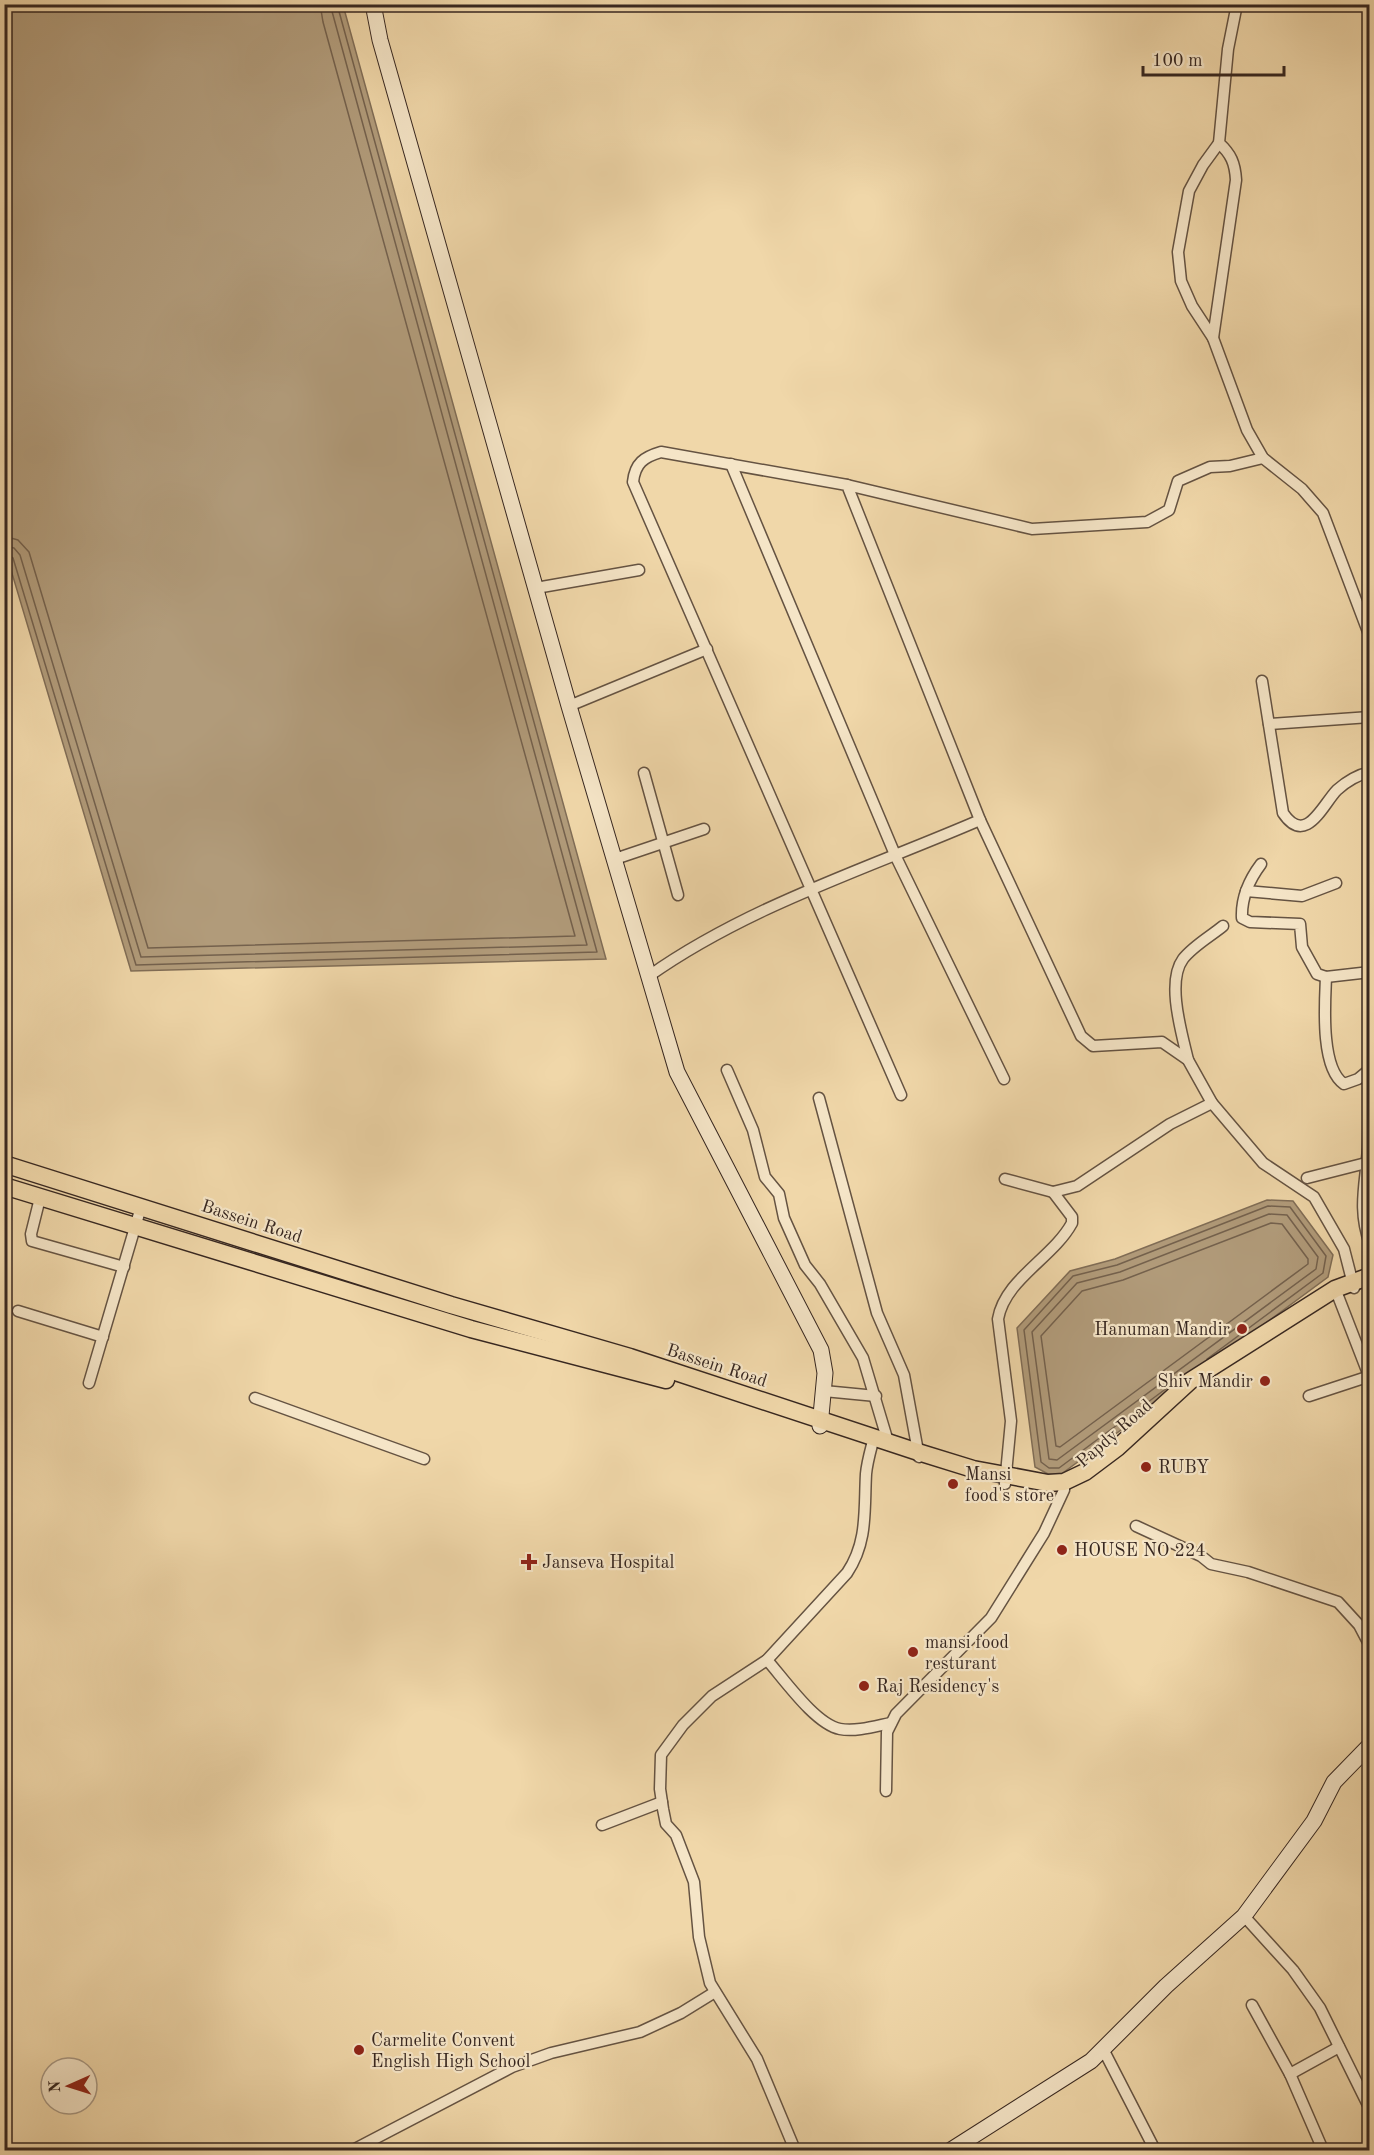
<svg xmlns="http://www.w3.org/2000/svg" width="1374" height="2155" font-family="'Old Standard TT',serif">
<style>
.water{fill:#b19b7a;stroke:#806d56;stroke-width:1.5}
.lines{fill:none;stroke-linecap:round;stroke-linejoin:round}
.shore{stroke:#74614d;stroke-width:1.5}
.street-casing{stroke:#655342;stroke-width:13}
.secondary-casing{stroke:#372720;stroke-width:17}
.primary-casing{stroke:#372720;stroke-width:19}
.street{stroke:#f5e5c7;stroke-width:10}
.secondary{stroke:#f5e5c7;stroke-width:15}
.primary{stroke:#f0d7a9;stroke-width:16}
.poi-dot{fill:#8f2418;stroke:#f5e5c7;stroke-width:2}
.labels{text-anchor:middle;stroke-width:4.5;stroke-linejoin:round;paint-order:stroke}
.street-label{font-size:18px;fill:#372720;stroke:#f5e5c7}
.poi-label{font-size:18px;fill:#372720;stroke:#f5e5c7;text-anchor:start}
</style>
<rect width="100%" height="100%" fill="#f0d7a9"/>
<filter id="stains"><feTurbulence type="fractalNoise" baseFrequency=".00333" numOctaves="4"/><feColorMatrix values="0 0 0 0 .2 0 0 0 0 .09 0 0 0 0 .02 0 0 0 .5 -.17"/></filter>
<radialGradient id="worn" r=".72"><stop offset=".6" stop-color="#630" stop-opacity="0"/><stop offset="1" stop-color="#630" stop-opacity=".3"/></radialGradient>
<g class="water">
<polygon points="4,5 343,5 606,959 131,971 5,550"/>
<polygon points="1267,1200 1293,1201 1333,1255 1328,1277 1060,1475 1048,1474 1035,1467 1017,1328 1070,1271 1115,1259"/>
</g>
<g class="lines">
<g class="shore">
<polyline points="4,536 18,540 29,552 148,948 575,936 323,22 320,4"/>
<polyline points="4,546 14,548 20,555 141,957 587,945 330,4"/>
<polyline points="4,553 13,558 136,965 597,952 337,4"/>
<polygon points="1269,1214 1287,1215 1318,1257 1316,1269 1057,1460 1049,1459 1032,1332 1077,1283 1120,1272"/>
<polygon points="1271,1223 1282,1224 1308,1259 1308,1264 1060,1447 1056,1446 1041,1336 1082,1291 1123,1280"/>
<polyline points="1171,1385 1059,1468 1049,1468 1041,1462 1024,1330 1073,1276 1117,1265 1268,1206 1290,1207 1326,1256 1323,1273 1207,1359"/>
</g>
<defs>
<g id="street">
<polyline points="1219,143 1203,165 1189,191 1178,252 1181,281 1192,306 1213,338 1247,430 1263,458 1302,489 1323,513 1370,637"/>
<path d="M 1213,338 L 1236,180 C 1235,163 1231,154 1219,143 L 1228,49 L 1237,4"/>
<polyline points="731,464 896,857 1004,1079"/>
<polyline points="847,485 1032,529 1147,522 1169,510 1178,481 1210,467 1230,466 1263,458"/>
<polyline points="536,588 639,570"/>
<path d="M 1262,681 L 1283,813 C 1306,847 1323,804 1337,790 C 1347,781 1357,775 1370,772"/>
<polyline points="569,706 707,649"/>
<polyline points="1269,724 1370,717"/>
<polyline points="644,773 678,895"/>
<polyline points="980,820 1081,1036 1093,1046 1162,1042 1188,1060 1212,1103 1263,1163 1314,1197 1344,1249 1354,1288"/>
<polyline points="615,859 704,829"/>
<path d="M 1261,864 C 1249,880 1241,897 1242,918 L 1250,922 L 1300,924 L 1302,947 L 1317,974 L 1326,977 L 1370,972"/>
<polyline points="1246,891 1302,896 1336,883"/>
<path d="M 649,976 C 748,906 869,868 980,820 L 847,485 L 661,452 C 644,457 635,463 633,482 L 901,1095"/>
<path d="M 1326,977 C 1325,1002 1320,1068 1344,1084 L 1358,1079 L 1370,1069"/>
<path d="M 1188,1060 C 1182,1034 1166,982 1183,959 C 1193,946 1211,936 1223,926"/>
<path d="M 1370,1068 C 1368,1094 1369,1121 1368,1147 C 1366,1183 1357,1208 1370,1244"/>
<polyline points="727,1070 753,1130 765,1177 779,1194 784,1218 805,1265 820,1284 863,1358 889,1445"/>
<polyline points="819,1098 877,1313 904,1375 919,1457"/>
<polyline points="1307,1178 1366,1163"/>
<polyline points="1005,1179 1053,1192 1077,1186 1170,1124 1212,1103"/>
<polyline points="40,1198 31,1234 32,1241 124,1267"/>
<polyline points="1338,1296 1369,1376"/>
<polyline points="18,1311 103,1337"/>
<polyline points="89,1383 141,1207"/>
<polyline points="824,1391 876,1396"/>
<polyline points="1309,1396 1370,1376"/>
<polyline points="255,1398 424,1459"/>
<path d="M 1005,1484 L 1011,1421 L 998,1319 C 1005,1279 1053,1258 1072,1223 L 1072,1217 L 1053,1192"/>
<polyline points="1136,1526 1201,1556 1211,1564 1248,1572 1338,1602 1359,1625 1370,1646"/>
<path d="M 767,1660 C 784,1679 815,1724 840,1729 C 856,1732 876,1726 891,1723"/>
<polyline points="886,1791 887,1732 896,1714 991,1618 1044,1533 1064,1490 1064,1482"/>
<polyline points="602,1825 662,1802"/>
<polyline points="1244,1916 1293,1970 1320,2008 1370,2109"/>
<polyline points="1252,2005 1290,2074 1323,2150"/>
<polyline points="1103,2049 1155,2150"/>
<polyline points="1290,2074 1339,2047"/>
<polyline points="353,2150 512,2067 551,2053 640,2032 681,2013 715,1992"/>
<path d="M 795,2150 L 757,2059 L 710,1983 L 699,1937 L 694,1882 L 676,1835 L 666,1824 L 663,1809 L 660,1789 L 661,1755 L 683,1725 L 712,1696 L 767,1660 L 847,1573 C 868,1542 864,1510 866,1474 C 867,1462 871,1449 874,1437"/>
</g>
<g id="secondary">
<polyline points="373,4 380,40 569,706 677,1072 821,1350 825,1373 820,1426"/>
<polyline points="951,2150 1091,2061 1166,1986 1244,1916 1314,1821 1334,1782 1370,1745"/>
</g>
<g id="primary">
<polyline points="4,1164 451,1305 630,1357 918,1452 973,1469 1048,1483 1064,1482 1085,1472 1117,1448 1190,1381 1335,1289 1370,1276"/>
<polyline points="4,1186 471,1329 666,1380"/>
</g>
</defs>
<use href="#street" class="street-casing"/>
<use href="#secondary" class="secondary-casing"/>
<use href="#primary" class="primary-casing"/>
<use href="#street" class="street"/>
<use href="#secondary" class="secondary"/>
<use href="#primary" class="primary"/>
</g>
<g class="poi-dot">
<circle cx="1242" cy="1329" r="6"/>
<circle cx="1265" cy="1381" r="6"/>
<circle cx="1146" cy="1467" r="6"/>
<circle cx="953" cy="1484" r="6"/>
<circle cx="1062" cy="1550" r="6"/>
<path d="M526 1553h6v6h6v6h-6v6h-6v-6h-6v-6h6z"/>
<circle cx="913" cy="1652" r="6"/>
<circle cx="864" cy="1686" r="6"/>
<circle cx="359" cy="2050" r="6"/>
</g>
<g class="labels">
<g class="street-label">
<text transform="translate(252 1221) rotate(18)" y="6">Bassein Road</text>
<text transform="translate(717 1365) rotate(18)" y="6">Bassein Road</text>
<text transform="translate(1114 1433) rotate(-41)" y="6">Papdy Road</text>
</g>
<g class="poi-label">
<text x="1230" y="1335" text-anchor="end">Hanuman Mandir</text>
<text x="1253" y="1387" text-anchor="end">Shiv Mandir</text>
<text x="1158" y="1473">RUBY</text>
<text x="965" y="1480">Mansi<tspan x="965" dy="21">food's store</tspan></text>
<text x="1074" y="1556">HOUSE NO 224</text>
<text x="542" y="1568">Janseva Hospital</text>
<text x="925" y="1648">mansi food<tspan x="925" dy="21">resturant</tspan></text>
<text x="876" y="1692">Raj Residency's</text>
<text x="371" y="2046">Carmelite Convent<tspan x="371" dy="21">English High School</tspan></text>
</g>
</g>
<rect width="1374" height="2155" fill="none" stroke="#f0d7a9" stroke-width="24"/>
<rect x="6" y="6" width="1362" height="2143" fill="none" stroke="#372720" stroke-width="3"/>
<rect x="12" y="12" width="1350" height="2131" fill="none" stroke="#372720" stroke-width="1.5"/>
<g transform="translate(69 2086) rotate(267)"><circle r="28" fill="#f5e5c7" stroke="#a99984" stroke-width="1.5"/>
<path d="M0-4.5L10 22L0 15L-10 22Z" fill="#8f2418"/>
<text y="-9" font-size="16" font-weight="bold" text-anchor="middle" fill="#372720">N</text>
</g>
<path d="M1143 66v9h141v-9" fill="none" stroke="#372720" stroke-width="3"/>
<text x="1152" y="66" font-size="18" fill="#372720" stroke="#f5e5c7" stroke-width="4.5" paint-order="stroke">100 m</text>
<rect width="100%" height="100%" filter="url(#stains)"/>
<rect width="100%" height="100%" fill="url(#worn)"/>
</svg>
